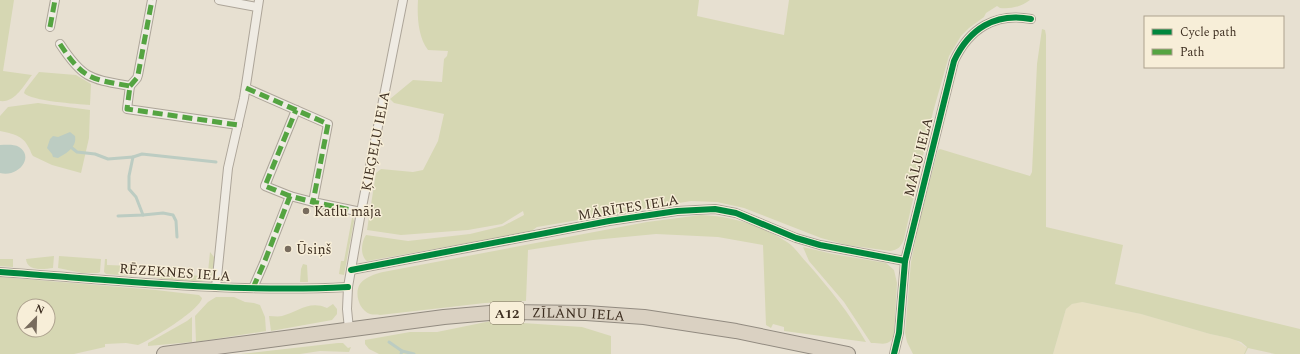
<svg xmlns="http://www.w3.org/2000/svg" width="1300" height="354" font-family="Spectral,serif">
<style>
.farmland{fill:#e6dfc2}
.green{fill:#d6d7b3;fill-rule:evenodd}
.water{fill:#bcccc2}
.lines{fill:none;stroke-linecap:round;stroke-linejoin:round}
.stream{stroke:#bcccc2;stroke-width:3}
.street-casing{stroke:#ada599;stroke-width:10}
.highway-casing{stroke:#928b80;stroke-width:16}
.street{stroke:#efebe3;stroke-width:8}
.highway{stroke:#dad1c2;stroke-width:14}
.quiet{stroke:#54a441;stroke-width:5;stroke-dasharray:10 5;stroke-linecap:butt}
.cycleway-casing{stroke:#f7eed8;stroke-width:8}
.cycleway{stroke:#00873e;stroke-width:6}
.poi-dot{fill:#786c5e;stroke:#f7eed8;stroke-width:1.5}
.labels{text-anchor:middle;stroke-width:3;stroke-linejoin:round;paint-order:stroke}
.shield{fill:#f7eed8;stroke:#756857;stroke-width:1}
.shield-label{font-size:13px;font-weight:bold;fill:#3d2e20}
.street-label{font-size:14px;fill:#3d2e20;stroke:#f7eed8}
.poi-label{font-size:14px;fill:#3d2e20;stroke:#f7eed8;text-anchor:start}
</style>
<rect width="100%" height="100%" fill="#e7e0d1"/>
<polygon class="farmland" points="1077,302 1082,302 1141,314 1210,334 1234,339 1247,348 1244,354 1053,354 1066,309 1068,306"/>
<g class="green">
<path d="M 0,0 L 14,0 L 3,71 L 32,75 C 24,85 15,103 0,101 Z"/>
<path d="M 418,0 L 699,0 L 697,16 L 784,35 L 789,0 L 1030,0 C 1021,7 1011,9 1000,8 L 997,6 L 986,13 L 984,17 L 969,28 L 961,36 L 949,56 L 933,112 L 904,239 C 901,247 898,250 890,251 L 847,245 L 821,238 L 744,208 L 717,202 L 691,201 L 537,227 L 530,232 L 367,261 C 360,256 361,242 366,235 L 408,241 L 470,234 L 503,226 L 524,215 L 523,211 L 502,224 L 468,230 L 401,235 L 367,230 L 376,173 L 381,169 L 413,172 L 423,170 L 438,141 L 444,114 L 394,103 L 390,99 L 413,80 L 442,82 L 444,59 L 447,56 L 448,51 L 428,50 C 418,37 417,16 418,0 Z"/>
<polygon points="1042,29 1045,30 1046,35 1046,227 1123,245 1115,284 1300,329 1300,354 1275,354 1248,348 1245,354 1244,354 1247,347 1241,342 1229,338 1210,334 1141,314 1082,302 1072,304 1066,309 1053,354 913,354 907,342 905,333 911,262 920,218 938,150 940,149 1030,176 1032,172 1037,64"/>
<path d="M 39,72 L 76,75 L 91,84 L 90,105 C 77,104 31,101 24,93 L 25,90 Z"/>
<path d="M 38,103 L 90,110 L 89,138 L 81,173 L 52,165 L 33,156 C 31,154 31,151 29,148 C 23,135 13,134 0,131 L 0,116 L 8,107 Z"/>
<path d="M 701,215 C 732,216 760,225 787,242 C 795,247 801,257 808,264 C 829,288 850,314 866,342 L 784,331 L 784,327 L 773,324 L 771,328 L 766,325 L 763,245 L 718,237 L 656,234 L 593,240 L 528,250 L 526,301 L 485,303 L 380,315 C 377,314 373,315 370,314 C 359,310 354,293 360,284 C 365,277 375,274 383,272 L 647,222 Z"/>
<polygon points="352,218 353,218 354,221 344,275 339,274 341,261 344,261"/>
<path d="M 803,247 L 833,254 L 886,263 L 894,270 L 897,283 L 894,335 C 889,347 883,343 871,343 L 844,302 L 809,261 Z"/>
<path d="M 210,252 L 214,257 C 214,264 215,273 209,278 C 201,286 164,279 152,277 L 153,269 C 166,276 190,275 205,276 L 208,272 Z"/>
<path d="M 54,256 L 53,268 C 44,269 27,272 26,259 Z"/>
<polygon points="59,256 101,259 100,272 98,273 82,273 58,268"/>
<polygon points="0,259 13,259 13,267 0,266"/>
<polygon points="105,259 107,259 107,265 134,266 133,275 131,276 106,274 104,272"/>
<polygon points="303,264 307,265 308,282 300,282 301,269"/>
<path d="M 0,277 L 156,290 L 199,295 L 202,298 C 200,310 151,340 138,345 L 126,343 L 105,344 L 105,347 L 74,354 L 0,354 ZM 24,306 L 48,306 L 48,330 L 24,330 Z"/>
<polygon points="216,297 234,297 245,302 254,303 260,305 265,317 266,331 196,342 195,316 208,302"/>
<path d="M 333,304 L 337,309 L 337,314 L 332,320 L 271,331 L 269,316 C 273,316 278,317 282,316 C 298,312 309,300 327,308 Z"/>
<polygon points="192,317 192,342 148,346 148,343 187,321"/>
<polygon points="491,321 582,327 611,336 611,354 379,354 369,349 365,344 365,340 410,332 437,332"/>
<polygon points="338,343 343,343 348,348 351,347 349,352 320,351 300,354 240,354"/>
</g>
<g class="water">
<path d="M 70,132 L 75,136 C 77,147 67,153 58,158 L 53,157 L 52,154 L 47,148 L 50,139 L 53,136 L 58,137 Z"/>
<path d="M 0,145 C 6,145 14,144 19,147 C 35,157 18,178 0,173 Z"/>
</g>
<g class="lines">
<g class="stream">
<polyline points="72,148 77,152 95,154 108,159 133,157 129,176 129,189 136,197 143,215 118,216"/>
<polyline points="133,157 142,154 216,162"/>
<polyline points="143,215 163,213 173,215 176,221 177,237"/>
<polyline points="389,342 402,351"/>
<polyline points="401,354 402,351 414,354"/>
</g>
<defs>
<g id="street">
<polyline points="219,0 257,7"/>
<polyline points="50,27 55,0"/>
<path d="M 60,44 C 83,79 90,79 130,86 L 127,109 L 238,125"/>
<polyline points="130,86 137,78 138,75 152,0"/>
<polyline points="246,88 328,124 313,202 361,212"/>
<polyline points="290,196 265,186 296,110"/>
<polyline points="351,270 609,221 677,211 715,209 736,213 796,238 820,245 905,261"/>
<path d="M 0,272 C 116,280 232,293 348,287"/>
<polyline points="216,287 228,168 244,98 259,0"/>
<polyline points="253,288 264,263 290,196 313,202"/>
<polyline points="349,329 347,309 348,287 361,212 403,0"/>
<path d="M 894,354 L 899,333 L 905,261 L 954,61 C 969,29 995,12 1031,19"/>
</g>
<g id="highway">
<path id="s1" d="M 164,354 L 444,317 L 501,312 L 586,313 L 644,317 L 736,331 L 848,354"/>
</g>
</defs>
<use href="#street" class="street-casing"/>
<use href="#highway" class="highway-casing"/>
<use href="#street" class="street"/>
<use href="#highway" class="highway"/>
<g class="quiet">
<polyline points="50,27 55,0"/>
<path d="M 60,44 C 83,79 90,79 130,86 L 127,109 L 238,125"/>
<polyline points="130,86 137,78 138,75 152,0"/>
<polyline points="246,88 328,124 313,202 361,212"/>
<polyline points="290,196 265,186 296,110"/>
<polyline points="253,288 264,263 290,196 313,202"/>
</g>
<defs>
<g id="cycleway">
<polyline points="351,270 609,221 677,211 715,209 736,213 796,238 820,245 905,261"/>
<path d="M 0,272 C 116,280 232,293 348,287"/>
<path d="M 894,354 L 899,333 L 905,261 L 954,61 C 969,29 995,12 1031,19"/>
</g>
</defs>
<use href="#cycleway" class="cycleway-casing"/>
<use href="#cycleway" class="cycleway"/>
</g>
<g class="poi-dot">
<circle cx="306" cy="211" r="4"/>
<circle cx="288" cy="249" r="4"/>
</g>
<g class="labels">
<rect class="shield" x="490" y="302" width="34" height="22" rx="3"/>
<g class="shield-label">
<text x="507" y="318">A12</text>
</g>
<g class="street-label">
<text transform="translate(375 141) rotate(-79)" y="5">ĶIEĢEĻU IELA</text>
<text transform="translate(918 157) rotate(-76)" y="5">MĀLU IELA</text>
<text transform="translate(628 207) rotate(-9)" y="5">MĀRĪTES IELA</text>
<text transform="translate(175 272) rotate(4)" y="5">RĒZEKNES IELA</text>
<text dy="5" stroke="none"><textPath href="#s1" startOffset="417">ZĪLĀNU IELA</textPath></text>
</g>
<g class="poi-label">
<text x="314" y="216">Katlu māja</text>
<text x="296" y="254">Ūsiņš</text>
</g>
</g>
<rect x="1144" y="16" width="140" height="52" fill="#f7eed8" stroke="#ada18e"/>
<rect x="1152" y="29" width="20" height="6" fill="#00873e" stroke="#ada18e"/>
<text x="1180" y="36" font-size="12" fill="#3d2e20">Cycle path</text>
<rect x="1152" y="49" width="20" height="6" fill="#54a441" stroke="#ada18e"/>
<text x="1180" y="56" font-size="12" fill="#3d2e20">Path</text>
<g transform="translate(36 318) rotate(23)"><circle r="19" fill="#f7eed8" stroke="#ada18e"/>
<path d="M0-3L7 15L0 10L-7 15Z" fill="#786c5e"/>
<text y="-6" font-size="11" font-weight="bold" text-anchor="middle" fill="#3d2e20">N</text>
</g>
</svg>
